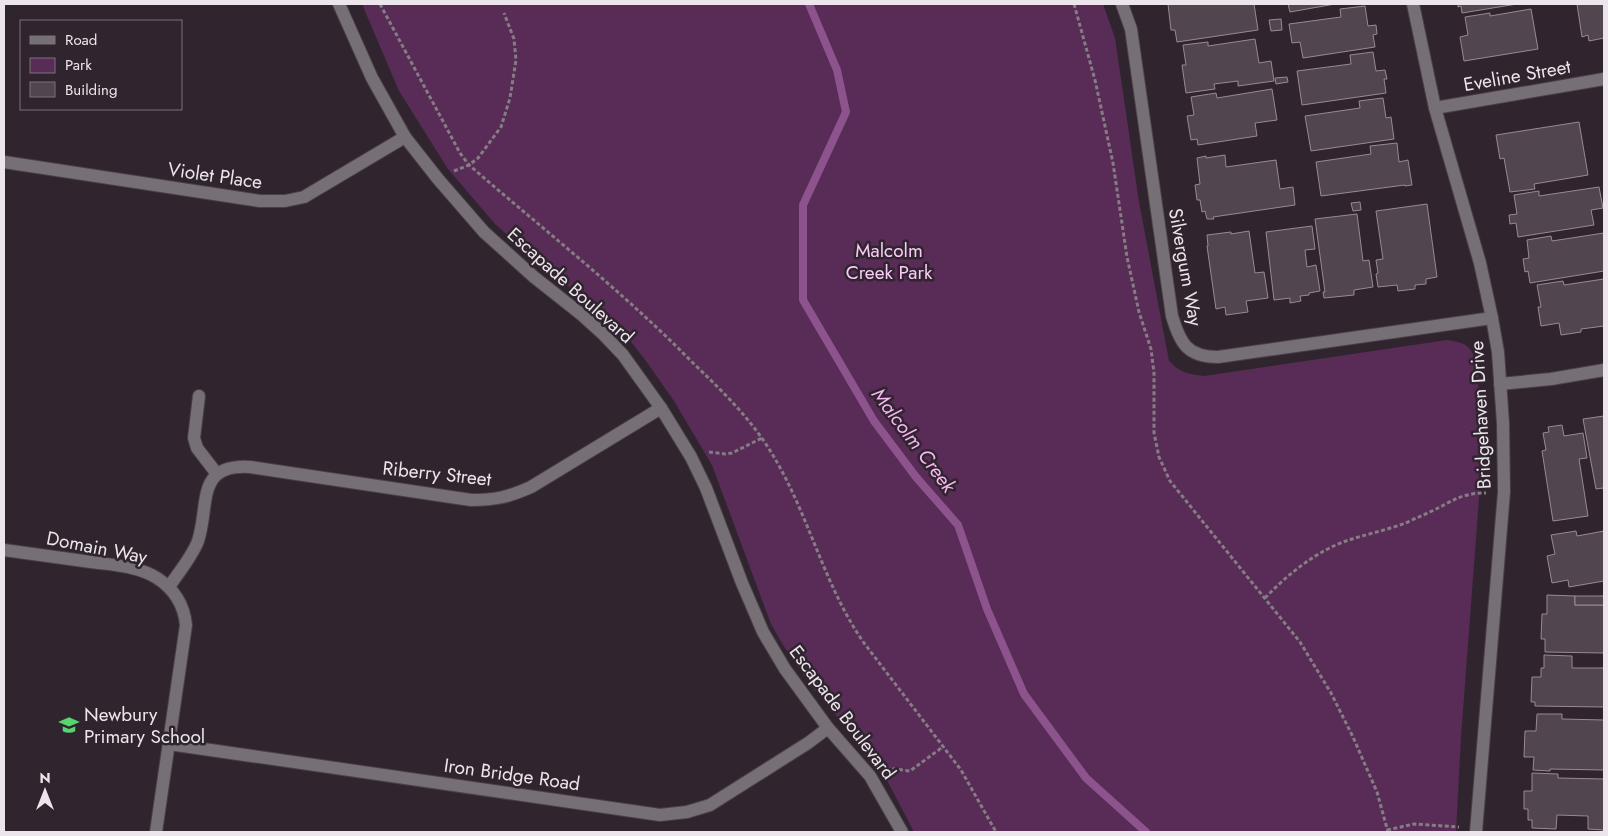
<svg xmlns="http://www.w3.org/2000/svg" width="1608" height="836" font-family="Jost,sans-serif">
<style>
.green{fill:#582c57}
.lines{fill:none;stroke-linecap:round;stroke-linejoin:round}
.stream{stroke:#8d538c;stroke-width:8}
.building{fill:#514550;stroke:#978a96}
.minor-casing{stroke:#4a4049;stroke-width:14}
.path{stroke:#857c84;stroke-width:3;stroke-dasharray:4 2.5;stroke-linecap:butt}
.minor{stroke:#767076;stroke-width:12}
.labels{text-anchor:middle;stroke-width:5;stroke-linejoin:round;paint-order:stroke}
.street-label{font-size:19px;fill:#ece5eb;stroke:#30252f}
.park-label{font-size:19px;fill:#fccafa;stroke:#30252f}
.poi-label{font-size:19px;fill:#ece5eb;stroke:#30252f;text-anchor:start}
.water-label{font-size:20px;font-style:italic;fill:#f8b6f5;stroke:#30252f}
</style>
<rect width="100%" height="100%" fill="#30252f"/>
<path class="green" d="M 362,4 L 1103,4 L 1115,38 L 1139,202 L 1169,361 C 1181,373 1188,374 1204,376 L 1447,340 C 1469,343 1471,347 1478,367 L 1480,485 L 1461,737 L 1456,832 L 914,832 L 889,784 L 846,727 L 812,687 L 783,645 L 771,624 L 712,465 L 674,401 L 646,361 L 628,338 L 592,305 L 539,263 L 495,224 L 448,169 L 399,91 Z"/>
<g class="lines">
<polyline class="stream" points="809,4 837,70 846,112 803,205 803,300 874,421 916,477 958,525 987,609 1024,694 1086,778 1146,832"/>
</g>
<g class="building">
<polygon points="1168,4 1254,4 1258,30 1177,42 1175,30 1171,30"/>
<polygon points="1288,4 1335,4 1290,12"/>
<polygon points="1458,4 1517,4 1462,13 1461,6 1458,7"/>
<polygon points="1577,4 1604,4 1604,38 1589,41 1588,35 1582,37"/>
<polygon points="1365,6 1368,26 1376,25 1377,34 1373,35 1375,47 1303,58 1300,42 1292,43 1289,24 1341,17 1340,9"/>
<polygon points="1531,9 1538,49 1464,61 1460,37 1468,35 1465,17 1490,13 1490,16"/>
<polygon points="1281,19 1282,30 1271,31 1269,20"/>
<polygon points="1255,39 1259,63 1271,61 1274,81 1238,86 1238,81 1214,84 1215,89 1186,93 1182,65 1186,65 1183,45 1208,42 1208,46"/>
<polygon points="1373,52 1376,71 1385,70 1387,79 1384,79 1386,93 1302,105 1297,71 1351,64 1350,55"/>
<polygon points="1287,77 1288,82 1276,84 1275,78"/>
<polygon points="1272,89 1277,120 1255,123 1257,136 1198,145 1197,139 1191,140 1187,116 1194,115 1191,97 1216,93 1217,98"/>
<polygon points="1383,98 1386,118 1391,117 1394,139 1311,151 1305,116 1360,108 1359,101"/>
<polygon points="1579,122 1588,175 1534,184 1535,189 1510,192 1504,158 1500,159 1496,135"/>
<polygon points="1397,143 1399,162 1408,160 1412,185 1405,186 1405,185 1321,196 1316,162 1371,154 1370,146"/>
<polygon points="1225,155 1226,167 1276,160 1280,189 1293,187 1295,205 1213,217 1214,219 1207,219 1205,211 1202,212 1200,200 1197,200 1195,185 1200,184 1197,158 1206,156 1206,158"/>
<polygon points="1599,187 1603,208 1591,210 1594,225 1518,237 1516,223 1510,224 1509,215 1517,214 1514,195 1539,191 1539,196"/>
<polygon points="1360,202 1361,210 1353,211 1351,203"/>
<polygon points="1427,204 1437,277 1426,279 1426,284 1415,285 1415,289 1398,291 1397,285 1378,287 1376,274 1378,273 1376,260 1383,259 1376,211"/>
<polygon points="1357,214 1363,261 1369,260 1373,287 1354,290 1354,295 1324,298 1323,292 1325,292 1315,219"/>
<polygon points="1312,226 1315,249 1305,250 1307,267 1316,265 1320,291 1309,293 1309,295 1300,296 1301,301 1290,303 1290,298 1274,300 1266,232"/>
<polygon points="1249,231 1255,273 1264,272 1268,298 1246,301 1248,312 1226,315 1225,307 1216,309 1207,246 1208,246 1207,235 1231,232 1231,234"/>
<polygon points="1604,233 1604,271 1530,283 1528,271 1525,272 1523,259 1529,258 1527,240 1551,236 1552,241"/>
<polygon points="1604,279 1604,326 1581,329 1581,332 1561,335 1559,323 1541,326 1538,307 1541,307 1537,285 1563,281 1564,285"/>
<polygon points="1604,416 1604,493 1603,488 1596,489 1583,419"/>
<polygon points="1562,425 1564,436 1583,433 1587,458 1579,459 1588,516 1553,521 1542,451 1546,450 1543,433 1549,432 1548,427"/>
<polygon points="1576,531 1577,536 1604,531 1604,581 1569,587 1568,580 1552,583 1547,556 1555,554 1551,535"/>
<polygon points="1547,595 1575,596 1575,605 1604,605 1604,653 1545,652 1545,639 1541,639 1542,614 1547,614"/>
<rect x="1575" y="596" width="29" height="9"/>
<polygon points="1544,655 1572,656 1572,668 1604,668 1604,707 1535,706 1535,702 1531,702 1532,677 1541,677 1541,668 1544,668"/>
<polygon points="1537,714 1562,714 1562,719 1604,720 1604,770 1550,769 1550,771 1533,770 1534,757 1524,757 1525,731 1536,731"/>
<polygon points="1532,773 1558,774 1558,778 1604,779 1604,830 1588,829 1588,816 1557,815 1556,829 1532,828 1532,820 1528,820 1528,809 1524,809 1524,791 1532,791"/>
</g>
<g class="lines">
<defs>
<g id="minor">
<polyline points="339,4 372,78 405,137 438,179 484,232 534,277 582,315 603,334 623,355 661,408 691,457 706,488 742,583 763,632 785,669 828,728 870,776 902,832"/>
<path d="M 1122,4 L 1131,29 L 1172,316 C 1180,343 1187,357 1218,357 L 1492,318"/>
<polyline points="1413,4 1435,108 1480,263 1492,318 1498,352 1503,423 1504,492 1476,832"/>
<polyline points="1435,108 1604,79"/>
<polyline points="4,162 260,201 285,201 304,197 405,137"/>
<polyline points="1500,384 1551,379 1604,370"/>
<polyline points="199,396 194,438 197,448 217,474"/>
<path d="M 4,550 C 33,554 62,558 91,562 C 113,565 138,566 157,578 C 174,589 184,605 186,625 L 156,832"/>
<path d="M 169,587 C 178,573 192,557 198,541 C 210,504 195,464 250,467 L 471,500 C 495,500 509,497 531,487 L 661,408"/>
<polyline points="169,744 660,815 687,812 710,805 808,743 828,728"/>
</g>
</defs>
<use href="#minor" class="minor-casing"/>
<g class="path">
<path d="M 380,4 L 460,153 L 469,165 C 544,230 622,291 692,362 C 717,386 741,409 761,437 C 806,500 820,580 864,643 L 961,770 L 996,832"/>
<polyline points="1074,4 1095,80 1113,163 1127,257 1139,312 1151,349 1154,373 1154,433 1159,457 1170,481 1300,642 1331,693 1353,737 1377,792 1388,832"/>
<polyline points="454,171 469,165 478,158 501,127 510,98 516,60 514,39 504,13"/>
<polyline points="709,452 725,454 732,453 762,438"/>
<path d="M 1265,598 C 1287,575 1315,552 1346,541 C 1366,534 1388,530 1408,522 C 1416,518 1424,515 1432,511 C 1453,501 1461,493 1486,493"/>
<polyline points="886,768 910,771 944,746"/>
<polyline points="1387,830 1414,824 1459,827"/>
</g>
<use href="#minor" class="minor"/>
</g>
<defs>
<symbol id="school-bare" viewBox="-9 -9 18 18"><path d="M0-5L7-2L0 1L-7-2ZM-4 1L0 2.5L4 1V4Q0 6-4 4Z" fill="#56d671" stroke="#30252f" stroke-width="2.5" paint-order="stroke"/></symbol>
</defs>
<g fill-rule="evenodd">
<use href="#school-bare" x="55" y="711" width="28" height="28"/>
</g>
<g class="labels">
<g class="street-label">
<text transform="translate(1517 75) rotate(-10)" y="7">Eveline Street</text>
<text transform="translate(215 175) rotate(8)" y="7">Violet Place</text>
<text transform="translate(1186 267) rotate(80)" y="7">Silvergum Way</text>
<text transform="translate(571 285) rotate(42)" y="7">Escapade Boulevard</text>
<text transform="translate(1480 415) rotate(-93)" y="7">Bridgehaven Drive</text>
<text transform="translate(437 473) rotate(6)" y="7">Riberry Street</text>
<text transform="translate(97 547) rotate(11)" y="7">Domain Way</text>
<text transform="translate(843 712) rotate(53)" y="7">Escapade Boulevard</text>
<text transform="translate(512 774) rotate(8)" y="7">Iron Bridge Road</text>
</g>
<g class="park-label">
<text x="889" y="257">Malcolm<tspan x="889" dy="22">Creek Park</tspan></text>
</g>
<g class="poi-label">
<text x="84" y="721">Newbury<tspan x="84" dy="22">Primary School</tspan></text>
</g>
<g class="water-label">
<text transform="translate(914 440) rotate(53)" y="7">Malcolm Creek</text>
</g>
</g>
<rect width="1608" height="836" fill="none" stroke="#ece5eb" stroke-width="10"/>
<rect x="20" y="20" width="162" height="90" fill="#30252f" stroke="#7b727a"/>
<rect x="30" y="36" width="25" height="8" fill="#767076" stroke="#7b727a"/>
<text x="65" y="45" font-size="15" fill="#ece5eb">Road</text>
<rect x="30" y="58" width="25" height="15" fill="#582c57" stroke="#7b727a"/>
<text x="65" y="70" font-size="15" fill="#ece5eb">Park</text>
<rect x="30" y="82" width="25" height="15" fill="#514550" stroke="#7b727a"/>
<text x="65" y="95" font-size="15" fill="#ece5eb">Building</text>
<g transform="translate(45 791)" stroke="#30252f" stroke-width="4" paint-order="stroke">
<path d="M0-4L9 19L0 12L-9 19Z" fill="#ece5eb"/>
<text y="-8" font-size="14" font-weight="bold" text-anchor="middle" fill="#ece5eb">N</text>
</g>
</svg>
